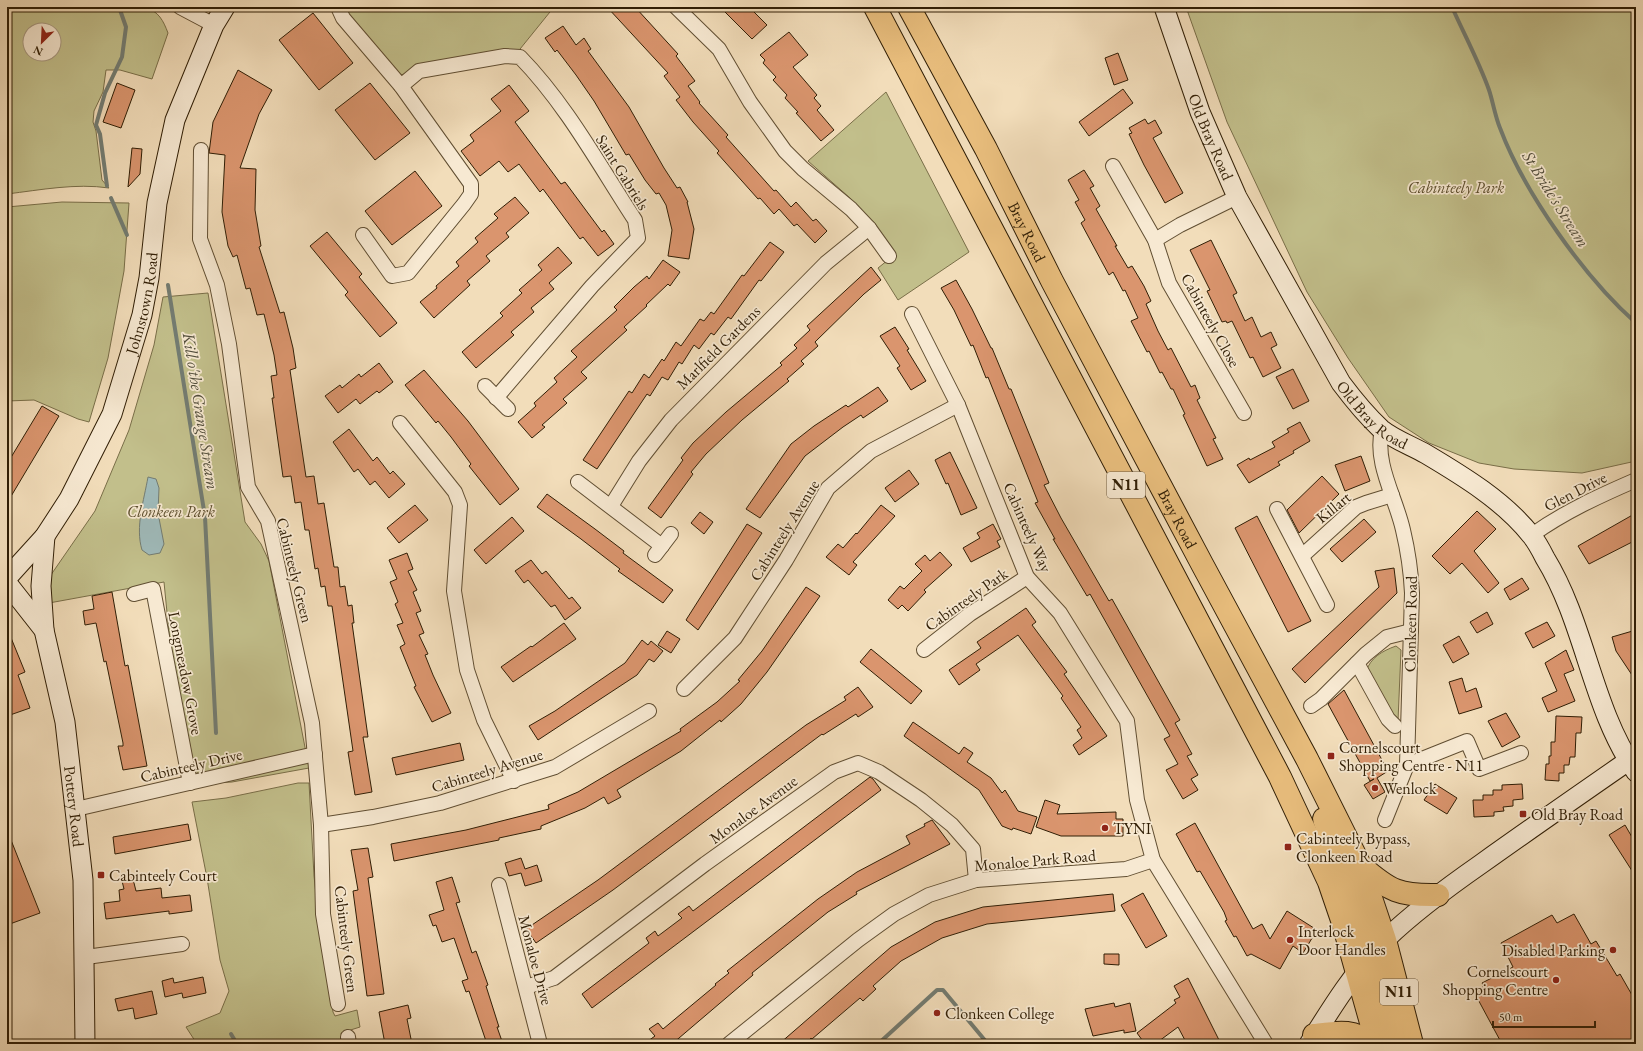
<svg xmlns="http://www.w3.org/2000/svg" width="1643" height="1051" font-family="'EB Garamond',serif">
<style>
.green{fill:#c2bf8b;stroke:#796e48;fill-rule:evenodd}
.water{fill:#9fbaba;stroke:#737c72}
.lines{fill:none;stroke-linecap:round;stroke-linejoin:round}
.stream{stroke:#737c72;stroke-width:4}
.building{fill:#da956e;stroke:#301e05}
.street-casing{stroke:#604e32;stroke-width:16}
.secondary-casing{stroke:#301e05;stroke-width:21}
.highway-casing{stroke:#301e05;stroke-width:24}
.street{stroke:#f7e9d2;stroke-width:14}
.secondary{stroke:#f7e9d2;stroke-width:19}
.highway{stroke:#e9be7d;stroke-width:22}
.poi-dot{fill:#8f2418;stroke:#f7e9d2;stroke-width:1.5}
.labels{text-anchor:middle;stroke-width:3.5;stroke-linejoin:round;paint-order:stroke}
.shield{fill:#f7e9d2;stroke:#6c5b42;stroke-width:1}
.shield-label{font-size:15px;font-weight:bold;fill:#301e05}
.street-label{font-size:16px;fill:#301e05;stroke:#f7e9d2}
.park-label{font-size:16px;font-style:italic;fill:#5c4e2d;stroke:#f7e9d2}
.poi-label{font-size:16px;fill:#301e05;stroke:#f7e9d2;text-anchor:start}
.water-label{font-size:17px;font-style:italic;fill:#514d3b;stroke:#f7e9d2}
</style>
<rect width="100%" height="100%" fill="#f2ddba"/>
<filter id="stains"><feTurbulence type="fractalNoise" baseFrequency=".005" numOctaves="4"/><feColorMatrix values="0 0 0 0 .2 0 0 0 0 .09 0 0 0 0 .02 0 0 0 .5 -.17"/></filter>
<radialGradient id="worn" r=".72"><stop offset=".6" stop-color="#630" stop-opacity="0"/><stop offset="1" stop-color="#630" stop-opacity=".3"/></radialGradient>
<g class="green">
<path d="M 7,7 L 145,7 C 159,12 163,20 168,33 L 152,79 L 120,70 L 106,70 L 103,92 L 94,111 L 93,122 L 96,131 L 102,180 L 109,188 C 76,183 40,190 7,194 ZM 30,30 L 54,30 L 54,54 L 30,54 Z"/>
<polygon points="344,7 554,7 516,54 400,75 386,65"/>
<polygon points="1186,7 1636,7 1636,461 1582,473 1514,469 1479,463 1429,443 1389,417 1348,358 1307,292 1227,122"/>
<polygon points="886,92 969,252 898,300 878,268 893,256 876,226 850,198 808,161"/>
<polygon points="62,202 129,203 124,271 108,358 89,422 78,419 34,400 7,401 7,207"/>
<polygon points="208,293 245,522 261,544 269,561 309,768 232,782 213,783 195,771 170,643 164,582 38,605 46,582 95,511 129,430 154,345 163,297"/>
<path d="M 1396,646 L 1401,650 L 1398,721 L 1394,721 L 1366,672 C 1370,658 1382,651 1396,646 Z"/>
<polygon points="298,783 309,783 314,876 322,949 333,1012 335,1016 357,1010 360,1027 341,1033 343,1044 197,1044 186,1027 220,1013 229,991 220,960 207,878 192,802 226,798"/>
</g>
<path class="water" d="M 148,477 L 156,479 L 159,488 L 158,513 L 164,544 L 160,553 L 149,555 L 142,550 C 135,527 144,500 148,477 Z"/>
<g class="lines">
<g class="stream">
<path d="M 1452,7 C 1464,34 1479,62 1489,90 C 1493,102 1495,116 1500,128 C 1524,192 1584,277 1636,323"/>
<polyline points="107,186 100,134 96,125 105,93 122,57 126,27 119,7"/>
<polyline points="111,198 127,235"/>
<polyline points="168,285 205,517 216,733"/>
<polyline points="231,1034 237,1044"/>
<polyline points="878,1044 937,990 943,990 988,1044"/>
</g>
</g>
<g class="building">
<polygon points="607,7 635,7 678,54 676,56 695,81 688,86 700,102 699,103 728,135 726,137 774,191 776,190 791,207 796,202 813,221 816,219 827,231 815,243 797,224 794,226 779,209 774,214 760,198 758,199 717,153 719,151 693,122 676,100 680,97 664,76 668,73"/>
<polygon points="720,7 760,7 754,12 767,25 752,39"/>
<polygon points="313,13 353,63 319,90 279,40"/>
<polygon points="563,26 576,45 584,38 591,49 588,51 629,107 664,168 677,188 680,187 688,202 687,202 694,229 689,259 668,256 672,230 666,205 659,193 656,194 645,180 629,154 626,155 594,101 576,75 557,50 555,52 545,38"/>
<polygon points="789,32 808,55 793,67 817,95 814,98 821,106 817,110 834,130 821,141 796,113 798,112 785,98 787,95 773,80 776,77 763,63 765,60 760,55"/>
<polygon points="1118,53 1128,80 1114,85 1105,58"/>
<polygon points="238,70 272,90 259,114 240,168 256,169 255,210 261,246 259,247 280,313 284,312 293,348 296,368 290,370 306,477 314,476 318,504 324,503 334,567 338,567 340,587 345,586 348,606 352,605 354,623 352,623 368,737 363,737 372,792 355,795 348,752 353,751 332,606 328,606 325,586 321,587 318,568 315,569 309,530 305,530 301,502 295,503 291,476 283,477 272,398 274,398 271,376 277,375 274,355 264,314 257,315 250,288 246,289 237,255 233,257 228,246 222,212 225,155 209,153 213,122"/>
<polygon points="117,83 135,90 121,128 103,122"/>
<polygon points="370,83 410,133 375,160 335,110"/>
<polygon points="509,85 529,111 515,122 561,184 565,182 602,232 604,230 614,244 598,256 583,237 580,239 543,189 540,192 519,164 508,172 499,161 480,176 461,151 474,141 470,135 501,111 491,99"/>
<polygon points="1123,89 1133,103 1089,136 1079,122"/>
<polygon points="1145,119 1148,124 1155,120 1162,133 1153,138 1183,193 1165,203 1144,165 1129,134 1132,133 1129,128"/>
<polygon points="132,148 142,149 140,174 128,187"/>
<polygon points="1084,170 1094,186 1090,188 1100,206 1096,209 1117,246 1115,246 1128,268 1132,266 1144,286 1151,301 1146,304 1158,331 1168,350 1171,348 1191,387 1195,385 1200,398 1197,400 1216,438 1213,439 1223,459 1207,466 1183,415 1185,414 1173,389 1171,389 1162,372 1160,373 1149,351 1147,352 1131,321 1138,318 1125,290 1123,291 1113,272 1109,275 1081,223 1085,220 1075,202 1079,200 1068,180"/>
<polygon points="415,171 442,206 392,245 365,211"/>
<polygon points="515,197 529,213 506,233 509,237 486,256 490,261 467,281 470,285 434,318 420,302 437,288 436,286 459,266 456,262 478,242 475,238 498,218 494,214"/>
<polygon points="327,232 362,274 359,277 397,323 380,337 345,295 348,292 310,246"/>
<polygon points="1211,240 1237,293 1233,295 1245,321 1252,317 1261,337 1271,332 1277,345 1271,348 1281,368 1263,377 1253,357 1250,358 1232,321 1227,323 1226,321 1222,322 1207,291 1210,290 1190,250"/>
<polygon points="770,242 784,252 761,281 759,280 731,319 728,317 714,335 711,333 699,349 694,345 682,364 679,362 668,380 662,377 650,396 647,394 597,469 583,460 629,391 632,393 644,374 649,378 662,359 664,361 676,342 681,346 700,319 704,321 711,312 714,314 742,275 744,276"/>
<polygon points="558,247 572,263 549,283 554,289 531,308 534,312 511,332 514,335 476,368 462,352 503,316 500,313 522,293 519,290 542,270 538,265"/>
<polygon points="663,260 680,272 670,286 668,284 646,305 647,306 624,327 627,330 581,372 587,378 563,399 567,403 542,425 545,427 532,438 518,422 536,406 534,403 557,382 554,378 577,357 571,351 617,310 614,307 634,287 647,276 649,279"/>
<polygon points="871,267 881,280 864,294 815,342 818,346 801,361 804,364 787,379 789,381 742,420 706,454 691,472 693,474 661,518 648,508 683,460 681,458 693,443 726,412 782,365 780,363 797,348 794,345 810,330 807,326"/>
<polygon points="956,280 972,309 991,348 992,348 1009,389 1011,389 1049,483 1044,485 1061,518 1109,601 1112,599 1180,720 1175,723 1192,754 1187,756 1198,775 1191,779 1198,790 1183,799 1166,770 1178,764 1164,739 1170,736 1090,594 1087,596 1053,539 1055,539 1035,503 1038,502 988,377 986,378 973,345 971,346 954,310 941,288"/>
<polygon points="895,327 909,349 907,350 926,381 911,390 897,368 900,366 880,336"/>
<polygon points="379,363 393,382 379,393 377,391 360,404 356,399 338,413 325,396 340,385 342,388 359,374 361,377"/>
<polygon points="1293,369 1309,401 1293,409 1276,377"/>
<polygon points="424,370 468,421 519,489 500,505 469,466 471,464 451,437 438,421 436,423 405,385"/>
<polygon points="878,387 888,401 863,418 861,415 843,427 805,456 760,518 746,509 791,444 814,426 846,405 848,407"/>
<polygon points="42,406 59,416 7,503 7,464"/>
<polygon points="1300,422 1310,441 1293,451 1294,453 1278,462 1280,465 1249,483 1237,465 1249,458 1250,460 1275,447 1272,442 1289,432 1287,429"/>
<polygon points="349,429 373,461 377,457 390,474 393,471 405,484 389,498 375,481 370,485 358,469 354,472 333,442"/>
<polygon points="950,452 977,508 961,515 948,483 946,484 935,460"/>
<polygon points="1361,456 1370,481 1345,491 1335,465"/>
<polygon points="909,470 919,484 895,502 885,488"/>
<polygon points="1322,476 1339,494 1299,533 1287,510"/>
<polygon points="547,494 595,529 624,551 623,553 673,590 663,603 618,571 620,569 581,539 537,507"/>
<polygon points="415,505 428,520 399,543 387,528"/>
<polygon points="881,505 895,516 853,562 857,565 849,575 826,557 838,544 843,548 856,533 857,534"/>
<polygon points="1477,511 1496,529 1474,551 1499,583 1488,593 1462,563 1450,574 1432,556"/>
<polygon points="700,512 713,522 704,534 691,523"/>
<polygon points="1636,513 1636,540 1589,564 1578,546"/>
<polygon points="1257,516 1311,621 1288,632 1235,528"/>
<polygon points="512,517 524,531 486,564 474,550"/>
<polygon points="1364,519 1376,532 1342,562 1330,549"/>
<polygon points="747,524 762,533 698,630 686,620"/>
<polygon points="993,524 1001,539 997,541 1000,547 971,562 963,548 980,538 977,533"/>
<polygon points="940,552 952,565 924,590 926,592 908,611 902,605 898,609 888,600 900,586 904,589 922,571 915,564 925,555 930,561"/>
<polygon points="407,553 413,569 408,571 417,590 413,592 421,611 416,613 424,633 419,635 428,654 425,655 433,675 451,713 432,722 414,687 416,686 400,647 405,644 397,625 403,623 395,604 398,602 390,582 397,579 389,560"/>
<polygon points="531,560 542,574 546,571 569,599 572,597 581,608 565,620 555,605 551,607 528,580 524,583 515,571"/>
<polygon points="1394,568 1397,593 1305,683 1292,669 1379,587 1375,571"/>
<polygon points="1522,578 1529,589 1510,600 1504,589"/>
<polygon points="806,587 820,596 767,672 741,704 721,722 720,720 681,751 617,790 621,797 608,804 604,797 585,808 541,826 541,829 499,838 499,840 394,861 391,844 466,830 549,809 548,805 578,792 681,731 680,729 717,702 740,681 738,680 762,651"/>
<polygon points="112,592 125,666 128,665 147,766 123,770 118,746 123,746 123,743 106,661 104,662 96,623 85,625 83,611 94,609 92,596"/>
<polygon points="1026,608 1036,622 1032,625 1067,672 1064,674 1107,736 1079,755 1073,745 1082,738 1077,730 1081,727 1061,698 1063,696 1018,635 976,664 980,670 959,685 949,670 981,648 977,642"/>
<polygon points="1487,612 1493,624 1477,633 1470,622"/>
<polygon points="1547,622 1555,636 1533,648 1525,633"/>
<polygon points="564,623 576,639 513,682 501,667 531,646 532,647"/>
<polygon points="7,628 25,672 18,675 30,708 10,715 7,707"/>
<polygon points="1636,630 1636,681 1616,651 1612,637"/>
<polygon points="667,631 680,639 671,653 658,645"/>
<polygon points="1459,636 1469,654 1453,663 1443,645"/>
<polygon points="642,640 648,645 651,641 663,651 654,662 649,659 637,675 538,740 529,726 555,711 625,663"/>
<polygon points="871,649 922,691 911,704 860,662"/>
<polygon points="1566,650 1574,670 1564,674 1575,701 1548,712 1542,698 1557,691 1545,663"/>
<polygon points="1462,678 1466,692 1476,688 1482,707 1459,714 1449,682"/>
<polygon points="858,687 873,707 858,717 856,714 823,735 822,734 613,890 536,943 526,929 598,880 806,725 846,700 844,697"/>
<polygon points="1344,690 1388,771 1377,778 1385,792 1373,799 1364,785 1374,779 1370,781 1328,704"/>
<polygon points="1506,713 1520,737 1502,747 1488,721"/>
<polygon points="1556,716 1582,717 1581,733 1576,733 1575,757 1570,757 1569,765 1564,765 1564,773 1559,773 1559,781 1545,780 1546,764 1549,764 1549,756 1551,756 1551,742 1555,742"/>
<polygon points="913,722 959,754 964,747 973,753 967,762 991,778 1002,793 1005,790 1018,811 1037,817 1031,834 1013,828 1012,830 1002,826 979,790 904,736"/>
<polygon points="460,743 464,760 396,775 392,758"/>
<polygon points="870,777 873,779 881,790 592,1008 582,994 649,943 646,938 655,931 658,936 682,918 678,914 689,906 693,911"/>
<polygon points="1435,784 1457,798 1447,814 1424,800"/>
<polygon points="1522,784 1523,799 1513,800 1513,806 1503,807 1504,811 1494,812 1494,816 1474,817 1473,800 1483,800 1483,795 1493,795 1493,790 1502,790 1502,785"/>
<polygon points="1045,800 1060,805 1057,814 1116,812 1116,819 1123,819 1123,836 1061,836 1036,827"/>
<polygon points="932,820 950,844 856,892 857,894 828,912 752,973 753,975 672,1044 644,1044 655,1036 649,1029 658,1023 663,1029 716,985 715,984 729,973 727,971 818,899 857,872 910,844 906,836 925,826 924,824"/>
<polygon points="1195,823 1253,929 1262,924 1270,939 1287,911 1317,930 1303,953 1293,946 1280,969 1251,954 1247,956 1236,936 1234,937 1225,921 1227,920 1224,912 1200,871 1197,872 1176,834"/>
<polygon points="188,824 191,840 115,854 113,837"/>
<polygon points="1625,825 1636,844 1636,877 1609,835"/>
<polygon points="7,830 40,913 7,925"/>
<polygon points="368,848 373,877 368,878 384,994 367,996 353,891 358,890 351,850"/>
<polygon points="521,858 525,869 537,865 542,881 525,886 521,873 509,876 505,863"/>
<polygon points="132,875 136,891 161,888 162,898 190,895 192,911 169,914 169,911 106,919 104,903 120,901 119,890 124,889 121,877"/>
<polygon points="452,877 460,902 456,903 472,953 476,951 488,985 486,986 499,1027 497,1027 503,1044 487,1044 469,991 466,992 462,981 468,979 454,938 442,942 436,925 433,926 429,915 444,910 436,882"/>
<polygon points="1143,893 1167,936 1146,948 1121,905"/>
<polygon points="1113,894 1115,911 987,924 942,938 901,961 873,986 876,989 863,1001 860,998 812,1039 811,1038 805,1044 779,1044 891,947 935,922 983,907"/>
<polygon points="1574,914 1591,944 1596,941 1617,976 1620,974 1636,1002 1636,1044 1502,1044 1474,992 1484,986 1482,983 1513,967 1501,943 1552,915 1557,923"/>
<polygon points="1104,954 1119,954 1119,965 1104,964"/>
<polygon points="203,977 206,993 183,998 182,993 165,997 162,981 173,978 174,983"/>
<polygon points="1188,978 1221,1044 1187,1044 1178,1027 1155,1044 1145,1044 1137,1033 1176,1003 1174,1000 1180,997 1174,986"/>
<polygon points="152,991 157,1014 135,1019 133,1008 118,1011 115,999"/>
<polygon points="1114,1003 1115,1007 1130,1003 1136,1031 1124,1033 1124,1030 1093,1036 1085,1009"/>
<polygon points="408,1005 411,1018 407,1019 412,1044 385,1044 379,1012"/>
</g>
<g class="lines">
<defs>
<g id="street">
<polyline points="180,7 214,25"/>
<polyline points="338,7 343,18 401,86 471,184 471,194 464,204 408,273 392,276 363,235"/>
<polyline points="676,7 719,49 750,102 785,151 803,169 851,209 869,228 889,256"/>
<path d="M 401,86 L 419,71 L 505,56 L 520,57 C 566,104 599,165 635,220 L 638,238 L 592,286 L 496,398"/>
<polyline points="201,150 200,239 217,285 229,344 248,487 268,521 312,723 321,825 323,914 338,1004"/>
<polyline points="1113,166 1155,240 1169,283 1244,413"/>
<polyline points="1155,240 1180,225 1237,197"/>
<polyline points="912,314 958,405 1027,577 1060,613 1127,721 1137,800 1153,860 1266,1044"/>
<polyline points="485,386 508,409"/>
<polyline points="400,423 455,492 460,505 454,591 467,670 484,720 514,781"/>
<path d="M 1382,430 C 1374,463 1396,498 1403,530 C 1408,551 1411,572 1412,593 L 1407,765 L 1385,820"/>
<polyline points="578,482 662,546"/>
<polyline points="611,506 639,461 671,420 826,263 869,228"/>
<polyline points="1277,509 1327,605"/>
<path d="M 1532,535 C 1564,512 1599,496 1636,480"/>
<polyline points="655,555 671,534"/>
<polyline points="1302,556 1356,507 1366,503 1392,495"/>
<polyline points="134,594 153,589 190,783"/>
<polyline points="924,650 970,614 1027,577"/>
<polyline points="1357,663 1388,719 1395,726"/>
<polyline points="684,689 735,638 786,560 828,488 871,451 958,405"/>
<polyline points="1311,706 1321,699 1366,654 1387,637 1411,631"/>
<polyline points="1407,765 1467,741 1479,769 1521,753"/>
<polyline points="76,809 315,754"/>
<polyline points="321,825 373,817 440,803 555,767 649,711"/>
<polyline points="499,885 540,1044"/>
<polyline points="86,957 182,944"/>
<polyline points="526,987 554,978 705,864 834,772 858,763 879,772 921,800 952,825 973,849 976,880"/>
<polyline points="348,1037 349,1044"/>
<polyline points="729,1044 858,940 894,914 929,895 976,880 1126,869 1153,860"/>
</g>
<g id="secondary">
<path id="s1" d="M 1164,7 L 1200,112 L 1237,197 L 1341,383 C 1353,399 1366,415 1381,429 C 1393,439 1412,446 1426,454 C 1463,476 1504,501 1531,535 C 1537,542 1541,550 1545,558 C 1586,625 1591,707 1636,772"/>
<path id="s2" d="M 7,578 L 45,536 L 69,499 L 112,414 L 142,315 L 149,278 L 157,203 L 175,120 L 214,25 L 225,7"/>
<path id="s3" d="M 7,583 L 44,630 L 65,722 L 83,880 L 85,1044"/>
<polyline points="44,630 41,586 45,536"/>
<path d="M 1309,1044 C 1332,1007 1355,970 1386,939 C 1415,911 1448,887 1481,864 C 1530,829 1579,795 1628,761"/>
</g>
<g id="highway">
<polyline points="875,7 1280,777 1329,882 1343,923 1377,1044"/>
<path id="s4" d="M 909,7 L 986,149 L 1052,281 L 1202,564 L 1307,759 L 1360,865 L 1385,940 L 1412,1044"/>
<polyline points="1324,819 1370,957"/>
<path d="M 1361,866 C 1390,891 1399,896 1438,895"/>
<polyline points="1367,960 1384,998 1395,1044"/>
<path d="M 1314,1035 C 1339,1032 1352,1029 1373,1044"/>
</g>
</defs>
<use href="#street" class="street-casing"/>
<use href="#secondary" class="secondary-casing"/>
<use href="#highway" class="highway-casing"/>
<use href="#street" class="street"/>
<use href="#secondary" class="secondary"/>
<use href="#highway" class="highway"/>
</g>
<g class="poi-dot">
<rect x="1327" y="752" width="8" height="8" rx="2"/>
<circle cx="1375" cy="788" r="4"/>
<rect x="1519" y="810" width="8" height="8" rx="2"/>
<circle cx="1105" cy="828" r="4"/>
<rect x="1284" y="843" width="8" height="8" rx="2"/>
<rect x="97" y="871" width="8" height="8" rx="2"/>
<circle cx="1290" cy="940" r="4"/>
<circle cx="1613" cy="950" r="4"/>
<circle cx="1556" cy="980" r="4"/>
<circle cx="937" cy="1013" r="4"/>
</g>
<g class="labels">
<g class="shield">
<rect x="1107" y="472" width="38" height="26" rx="3"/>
<rect x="1380" y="979" width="38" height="26" rx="3"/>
</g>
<g class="shield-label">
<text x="1126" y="490">N11</text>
<text x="1399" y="997">N11</text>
</g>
<g class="street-label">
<text dy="6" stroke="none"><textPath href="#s1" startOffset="138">Old Bray Road</textPath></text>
<text transform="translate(623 172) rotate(58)" y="6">Saint Gabriels</text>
<text dy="6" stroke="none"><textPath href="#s4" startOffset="254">Bray Road</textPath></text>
<text dy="6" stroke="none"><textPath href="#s2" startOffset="311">Johnstown Road</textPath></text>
<text transform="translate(1211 320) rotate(61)" y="6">Cabinteely Close</text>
<text transform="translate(718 347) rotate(-45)" y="6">Marlfield Gardens</text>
<text dy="6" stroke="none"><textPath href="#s1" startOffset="462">Old Bray Road</textPath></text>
<text transform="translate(1575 491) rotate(-27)" y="6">Glen Drive</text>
<text transform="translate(1333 507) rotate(-39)" y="6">Killart</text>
<text dy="6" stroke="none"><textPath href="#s4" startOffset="578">Bray Road</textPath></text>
<text transform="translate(1028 527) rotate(66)" y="6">Cabinteely Way</text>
<text transform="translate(784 530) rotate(-58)" y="6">Cabinteely Avenue</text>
<text transform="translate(295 570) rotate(76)" y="6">Cabinteely Green</text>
<text transform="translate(966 599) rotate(-35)" y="6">Cabinteely Park</text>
<text transform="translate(1410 624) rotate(-89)" y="6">Clonkeen Road</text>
<text transform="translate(186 673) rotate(79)" y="6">Longmeadow Grove</text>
<text transform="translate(191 765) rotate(-13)" y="6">Cabinteely Drive</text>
<text transform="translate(487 770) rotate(-17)" y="6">Cabinteely Avenue</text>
<text dy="6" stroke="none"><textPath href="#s3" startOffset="239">Pottery Road</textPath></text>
<text transform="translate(753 809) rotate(-36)" y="6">Monaloe Avenue</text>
<text transform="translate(1035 860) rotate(-5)" y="6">Monaloe Park Road</text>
<text transform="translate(347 939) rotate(83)" y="6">Cabinteely Green</text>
<text transform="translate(536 960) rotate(75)" y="6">Monaloe Drive</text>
</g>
<g class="park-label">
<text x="1456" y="193">Cabinteely Park</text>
<text x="171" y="517">Clonkeen Park</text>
</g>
<g class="poi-label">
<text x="1339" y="753">Cornelscourt<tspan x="1339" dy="18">Shopping Centre - N11</tspan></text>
<text x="1383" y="794">Wenlock</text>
<text x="1531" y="820">Old Bray Road</text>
<text x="1113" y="834">TYNI</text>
<text x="1296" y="844">Cabinteely Bypass,<tspan x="1296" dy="18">Clonkeen Road</tspan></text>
<text x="109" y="881">Cabinteely Court</text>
<text x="1298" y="937">Interlock<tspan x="1298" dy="18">Door Handles</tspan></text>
<text x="1605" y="956" text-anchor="end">Disabled Parking</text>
<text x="1548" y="977" text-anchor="end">Cornelscourt<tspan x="1548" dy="18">Shopping Centre</tspan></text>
<text x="945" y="1019">Clonkeen College</text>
</g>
<g class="water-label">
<text transform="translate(1556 199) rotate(58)" y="6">St Bride's Stream</text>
<text transform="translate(201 411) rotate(81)" y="6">Kill o'the Grange Stream</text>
</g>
</g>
<rect width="1643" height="1051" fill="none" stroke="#f2ddba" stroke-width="24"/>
<rect x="8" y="8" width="1627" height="1035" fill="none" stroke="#301e05" stroke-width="2"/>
<rect x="12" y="12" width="1619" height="1027" fill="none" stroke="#301e05"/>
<g transform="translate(42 42) rotate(204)"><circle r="19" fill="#f7e9d2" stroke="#a79880"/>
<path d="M0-3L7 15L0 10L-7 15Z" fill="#8f2418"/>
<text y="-6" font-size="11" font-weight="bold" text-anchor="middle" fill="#301e05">N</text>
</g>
<path d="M1493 1021v6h102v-6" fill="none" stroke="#301e05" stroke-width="2"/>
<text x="1499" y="1021" font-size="12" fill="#301e05" stroke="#f7e9d2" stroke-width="3" paint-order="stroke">50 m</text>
<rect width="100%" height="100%" filter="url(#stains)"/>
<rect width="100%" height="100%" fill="url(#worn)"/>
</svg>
